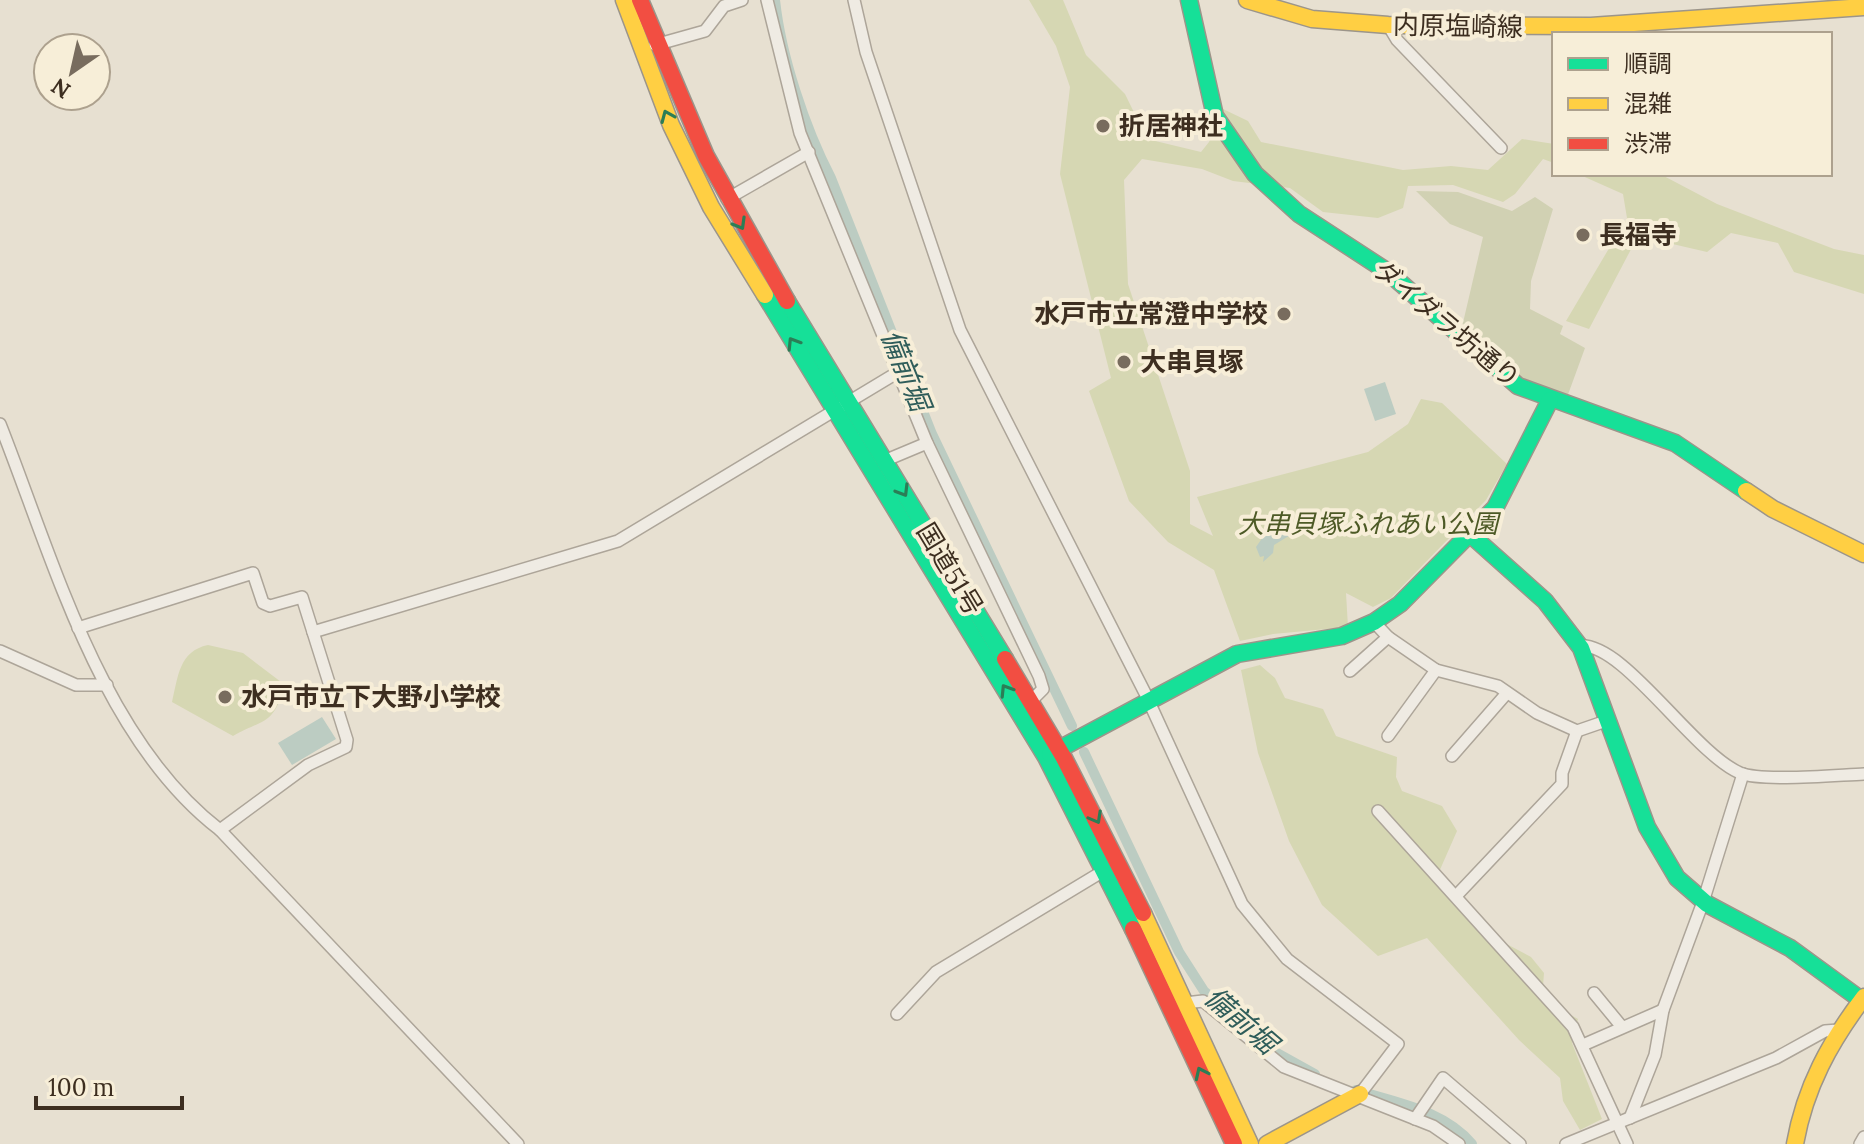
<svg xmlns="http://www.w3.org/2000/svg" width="1864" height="1144" font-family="Lora,'Noto Sans JP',serif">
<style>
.green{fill:#d6d7b3}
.cemetery{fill:#d1d1b3}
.water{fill:#bcccc2}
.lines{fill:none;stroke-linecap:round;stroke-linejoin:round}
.canal{stroke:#bcccc2;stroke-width:10}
.street-casing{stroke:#ada599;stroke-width:14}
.fast-casing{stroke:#9c958a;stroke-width:19}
.slow-casing{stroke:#9c958a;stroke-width:19}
.jam-casing{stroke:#9c958a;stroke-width:19}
.street{stroke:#efebe3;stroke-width:11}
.fast{stroke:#16e098;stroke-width:16}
.slow{stroke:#ffcf43;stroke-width:16}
.jam{stroke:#f24e42;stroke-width:16}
.oneway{stroke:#2b7e56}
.poi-dot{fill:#786c5e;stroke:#f7eed8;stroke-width:3}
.labels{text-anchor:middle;stroke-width:8;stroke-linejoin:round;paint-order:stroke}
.street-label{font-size:26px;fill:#3d2e20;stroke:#f7eed8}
.poi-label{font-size:26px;font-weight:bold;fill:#3d2e20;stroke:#f7eed8;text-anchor:start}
.park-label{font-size:26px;font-style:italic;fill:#4d5a26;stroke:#f7eed8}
.water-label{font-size:28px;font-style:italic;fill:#2f5d5a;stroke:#f7eed8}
</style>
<rect width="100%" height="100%" fill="#e7e0d1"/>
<g class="green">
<polygon points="1029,0 1063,0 1086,55 1125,94 1147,139 1201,152 1209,142 1223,109 1248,121 1261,142 1403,170 1451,166 1488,170 1522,139 1554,144 1554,163 1543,159 1515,194 1503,202 1453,185 1408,186 1403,208 1378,218 1323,212 1290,188 1233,181 1202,169 1142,159 1124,180 1128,284 1190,471 1190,524 1213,536 1197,497 1368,452 1408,424 1421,399 1442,403 1507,464 1486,500 1391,598 1373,607 1346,593 1348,627 1273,634 1240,641 1214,570 1168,542 1129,501 1089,391 1111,378 1060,174 1070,87 1056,46"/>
<polygon points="1578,174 1660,174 1717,204 1834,249 1864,255 1864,294 1794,272 1778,243 1731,233 1707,252 1638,236 1589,329 1566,321 1627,218 1623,194"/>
<path d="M 208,645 L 243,653 L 285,685 C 273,726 265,718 233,736 L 172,702 C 178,677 179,651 208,645 Z"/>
<polygon points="1260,665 1275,678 1285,698 1323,709 1336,736 1397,757 1396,777 1402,791 1442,806 1457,831 1435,881 1482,931 1531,957 1544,973 1542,999 1578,1019 1572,1043 1602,1119 1580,1130 1563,1101 1560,1078 1519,1040 1427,938 1378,956 1322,905 1289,841 1258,753 1241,670"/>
</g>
<path class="cemetery" d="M 1416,191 L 1458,192 L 1512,211 L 1535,197 L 1553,209 L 1531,281 L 1530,309 L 1563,326 L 1560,334 L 1585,348 L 1566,400 C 1523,383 1495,358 1462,327 L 1483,237 L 1450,224 Z"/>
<g class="water">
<polygon points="1385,382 1396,414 1375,421 1364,389"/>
<polygon points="1285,523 1292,526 1292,534 1274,545 1273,553 1263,562 1264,556 1260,557 1256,547 1265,534"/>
<polygon points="322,717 336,739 292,765 278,743"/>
</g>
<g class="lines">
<g class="canal">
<path d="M 775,0 C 781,56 805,128 831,178 L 932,434 L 1072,726"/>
<polyline points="1084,752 1179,952 1204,991 1270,1049 1315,1074"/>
<path d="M 1356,1090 C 1396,1103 1444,1110 1472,1144"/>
</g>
<defs>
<g id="street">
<polyline points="767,0 800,133 927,443 1039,676 1043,689 1031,701"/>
<polyline points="854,0 866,52 960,330 1145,693 1242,904 1287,959 1398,1044 1360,1094"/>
<polyline points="1388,25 1397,40 1501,148"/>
<polyline points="655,45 705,31 724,6 742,0"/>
<polyline points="727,199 809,152"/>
<path d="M 0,424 C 53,558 101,739 220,830 L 518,1144"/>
<polyline points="884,461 927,443"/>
<polyline points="1374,622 1388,637 1436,670 1498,686 1537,713 1577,731 1609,720"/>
<polyline points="78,628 253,573 263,603 270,606 302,597 347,740 346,747 308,765 220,830"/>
<polyline points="313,632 618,541 900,371"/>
<path d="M 1579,646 C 1623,641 1692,752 1740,773 C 1763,782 1837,775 1864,774"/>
<polyline points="0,651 76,685 107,685"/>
<polyline points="1350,671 1388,637"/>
<polyline points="1388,736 1436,670"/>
<polyline points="1452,756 1507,693"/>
<polyline points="1378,811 1573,1027 1627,1144"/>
<polyline points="1456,896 1562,784 1562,773 1577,731"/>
<polyline points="1594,993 1622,1027"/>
<polyline points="1185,1003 1203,1001 1284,1067 1433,1126 1459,1144"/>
<polyline points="897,1014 936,972 1105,870"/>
<polyline points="1583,1045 1663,1010"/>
<polyline points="1630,1118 1655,1055 1663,1010 1703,902 1743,774"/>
<polyline points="1415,1119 1443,1078 1520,1144"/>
<polyline points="1566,1144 1776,1058 1825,1031 1838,1030"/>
<polyline points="1860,1144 1864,1137"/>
</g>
<g id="fast">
<polyline points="1189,0 1215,116 1255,174 1299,214 1388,272 1518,386 1675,443 1746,491"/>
<polyline points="765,295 1046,757 1133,929"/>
<polyline points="787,301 1005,659"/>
<polyline points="1471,535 1545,601 1581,648 1647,827 1677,878 1707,904 1790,948 1864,1002"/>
<polyline points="1050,754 1237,654 1342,636 1374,622 1400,604 1495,508 1550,400"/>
</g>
<g id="slow">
<polyline points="624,0 671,125 711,207 765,295"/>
<polyline points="1247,0 1312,19 1388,25 1591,26 1864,7"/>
<polyline points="1746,491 1773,509 1864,554"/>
<polyline points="1143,913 1250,1144"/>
<polyline points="1267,1144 1360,1094"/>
<path d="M 1795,1144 C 1805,1087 1830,1042 1864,997"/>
</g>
<g id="jam">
<polyline points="640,0 706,156 787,301"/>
<polyline points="1005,659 1064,758 1143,913"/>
<polyline points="1133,929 1234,1144"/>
</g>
</defs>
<use href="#street" class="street-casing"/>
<use href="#fast" class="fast-casing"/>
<use href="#slow" class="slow-casing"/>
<use href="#jam" class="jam-casing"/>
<use href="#street" class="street"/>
<use href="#fast" class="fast"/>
<use href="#slow" class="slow"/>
<use href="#jam" class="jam"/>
</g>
<defs><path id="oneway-chevron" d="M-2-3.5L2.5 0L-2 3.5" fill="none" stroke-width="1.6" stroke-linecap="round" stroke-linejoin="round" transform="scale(2)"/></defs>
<g class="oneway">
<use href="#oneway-chevron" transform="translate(667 116) rotate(-113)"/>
<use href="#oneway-chevron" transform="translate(740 224) rotate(60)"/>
<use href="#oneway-chevron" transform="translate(793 343) rotate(-122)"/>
<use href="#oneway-chevron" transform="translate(903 491) rotate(59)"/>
<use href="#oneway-chevron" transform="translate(1006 690) rotate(-122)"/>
<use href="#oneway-chevron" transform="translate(1096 818) rotate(61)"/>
<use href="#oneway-chevron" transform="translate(1201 1073) rotate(-115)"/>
</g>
<g class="poi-dot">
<circle cx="1103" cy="126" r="8"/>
<circle cx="1583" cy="235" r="8"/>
<circle cx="1284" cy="314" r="8"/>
<circle cx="1124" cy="362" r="8"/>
<circle cx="225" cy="697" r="8"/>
</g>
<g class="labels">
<g class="street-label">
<text transform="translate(1458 26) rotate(1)" y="9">内原塩崎線</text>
<text transform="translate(1447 324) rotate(40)" y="9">ダイダラ坊通り</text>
<text transform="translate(950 569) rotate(59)" y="9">国道51号</text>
</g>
<g class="poi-label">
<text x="1119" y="135">折居神社</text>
<text x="1599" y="244">長福寺</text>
<text x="1268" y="323" text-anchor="end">水戸市立常澄中学校</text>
<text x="1140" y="371">大串貝塚</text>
<text x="241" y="706">水戸市立下大野小学校</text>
</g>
<g class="park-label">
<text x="1368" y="533">大串貝塚ふれあい公園</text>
</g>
<g class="water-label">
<text transform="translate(906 370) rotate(68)" y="10">備前堀</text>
<text transform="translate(1241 1020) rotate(41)" y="10">備前堀</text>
</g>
</g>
<rect x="1552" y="32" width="280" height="144" fill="#f7eed8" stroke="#ada18e" stroke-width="2"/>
<rect x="1568" y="58" width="40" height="12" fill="#16e098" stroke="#ada18e" stroke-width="2"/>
<text x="1624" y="72" font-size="24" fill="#3d2e20">順調</text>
<rect x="1568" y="98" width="40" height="12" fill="#ffcf43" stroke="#ada18e" stroke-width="2"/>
<text x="1624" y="112" font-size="24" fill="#3d2e20">混雑</text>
<rect x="1568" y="138" width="40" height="12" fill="#f24e42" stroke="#ada18e" stroke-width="2"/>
<text x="1624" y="152" font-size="24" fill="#3d2e20">渋滞</text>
<g transform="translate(72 72) rotate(214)"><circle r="38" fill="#f7eed8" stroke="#ada18e" stroke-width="2"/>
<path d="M0-6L14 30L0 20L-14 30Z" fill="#786c5e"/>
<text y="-12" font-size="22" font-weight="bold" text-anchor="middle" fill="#3d2e20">N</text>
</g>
<path d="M36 1096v12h146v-12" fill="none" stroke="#3d2e20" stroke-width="4"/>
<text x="48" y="1096" font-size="24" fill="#3d2e20" stroke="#f7eed8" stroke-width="6" paint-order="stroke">100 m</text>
</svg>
